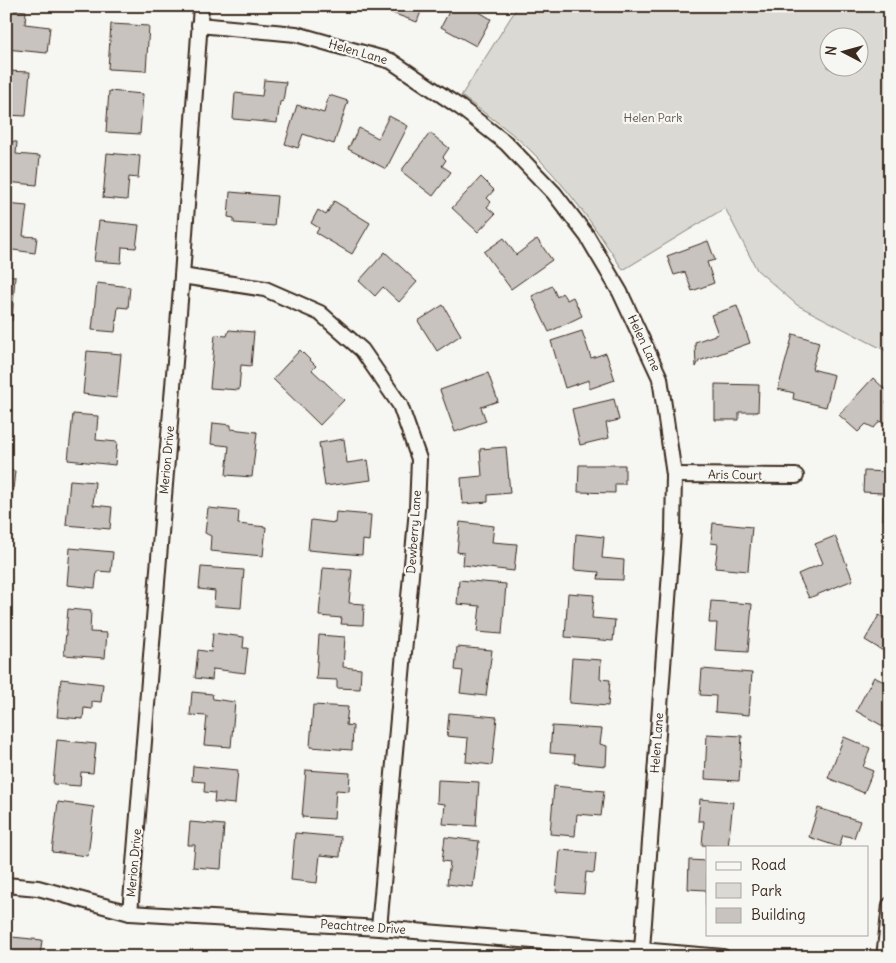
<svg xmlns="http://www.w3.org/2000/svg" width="896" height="963" font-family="Delius,sans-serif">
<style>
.green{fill:#dad9d3;stroke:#8a8278;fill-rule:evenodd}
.building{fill:#c8c3be;stroke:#3b2a1e}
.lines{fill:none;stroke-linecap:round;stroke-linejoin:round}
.minor-casing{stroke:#3b2a1e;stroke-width:18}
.minor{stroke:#f6f6f2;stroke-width:14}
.labels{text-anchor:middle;stroke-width:4.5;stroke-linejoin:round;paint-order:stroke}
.street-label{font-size:12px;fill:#3b2a1e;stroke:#f6f6f2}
.park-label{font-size:12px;fill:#63564b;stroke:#f6f6f2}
</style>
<rect width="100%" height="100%" fill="#f6f6f2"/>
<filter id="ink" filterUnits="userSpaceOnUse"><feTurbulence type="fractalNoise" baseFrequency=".02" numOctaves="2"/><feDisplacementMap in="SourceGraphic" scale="10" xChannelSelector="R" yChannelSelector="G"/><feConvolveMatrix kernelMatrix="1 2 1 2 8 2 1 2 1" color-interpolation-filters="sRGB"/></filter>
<g filter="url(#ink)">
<path class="green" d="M 518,6 L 890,6 L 890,353 L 797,305 L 757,270 L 725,208 L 623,270 C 595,227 565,183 527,147 C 507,128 483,112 461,96 ZM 828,38 L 858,38 L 858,68 L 828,68 Z"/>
<g class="building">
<polygon points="391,6 423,6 417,22 389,12"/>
<polygon points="452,6 471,6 471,7 491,19 476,46 441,27"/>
<polygon points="6,9 26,11 25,24 50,27 47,53 6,49"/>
<polygon points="111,24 149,26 146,71 108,69"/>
<polygon points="6,71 30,72 26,116 6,115"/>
<polygon points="264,80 286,82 283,101 280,102 277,123 233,119 235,93 262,96"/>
<polygon points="109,91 143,94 140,134 106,132"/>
<polygon points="329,95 348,101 334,144 303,134 298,148 285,144 297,105 324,113"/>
<polygon points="389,116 408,126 386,169 348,149 359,128 378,138"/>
<polygon points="430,133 449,148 443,157 446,160 442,166 451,172 433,196 401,171"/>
<polygon points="6,141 17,142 16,154 40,156 37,185 6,182"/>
<polygon points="107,153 140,156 138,178 129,177 127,200 103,198"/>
<polygon points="481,177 494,190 487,198 491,202 487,207 495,214 478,232 452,208"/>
<polygon points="230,192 277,196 274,226 234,223 234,218 228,217"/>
<polygon points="334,201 370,223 352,254 316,233 319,228 311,223 318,210 326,215"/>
<polygon points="6,204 27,206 23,236 37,237 35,253 6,249"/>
<polygon points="99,221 139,225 136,248 122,247 121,263 94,261"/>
<polygon points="504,238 516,255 537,239 552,260 511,289 484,252"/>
<polygon points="708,241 715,260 707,262 714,283 692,291 685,272 674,275 667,256"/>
<polygon points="385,252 417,282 399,302 383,287 375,296 359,281"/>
<polygon points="6,275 15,276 12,321 6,320"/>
<polygon points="97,283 130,287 128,308 118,307 115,332 92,330"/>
<polygon points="552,286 557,297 562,293 567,300 573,297 582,316 549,332 532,296"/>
<polygon points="443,305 461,335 437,351 418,321"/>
<polygon points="737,306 750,343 699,361 696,367 695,342 718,334 711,315"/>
<polygon points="229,330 254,332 251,366 241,365 239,390 210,388 215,335 227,336"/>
<polygon points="582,331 591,358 606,353 615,380 589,389 589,380 565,388 551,341"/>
<polygon points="793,334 819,342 812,369 834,375 826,407 793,399 794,393 778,389"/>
<polygon points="300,350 316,366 312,370 344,400 320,425 273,379"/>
<polygon points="87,351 121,354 117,398 83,394"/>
<polygon points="488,373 498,401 481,407 486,421 455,432 440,390"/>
<polygon points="873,378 890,394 886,403 890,406 890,430 880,421 874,428 866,424 858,432 839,415"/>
<polygon points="715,384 759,385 758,412 739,412 739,420 715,420"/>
<polygon points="614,399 619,420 606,423 609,438 580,445 572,409"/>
<polygon points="73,414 98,416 96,440 117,442 115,465 68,460"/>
<polygon points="213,423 231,425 231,429 257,432 252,477 226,475 229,446 211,444"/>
<polygon points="344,439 347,463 368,460 371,480 325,486 319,443"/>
<polygon points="506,447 510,493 488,495 488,502 463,504 461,478 482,476 480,449"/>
<polygon points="579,465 625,465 625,484 615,484 615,493 578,492"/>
<polygon points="6,470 15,471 12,499 6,499"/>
<polygon points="864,471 890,472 890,520 883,520 884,493 863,492"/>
<polygon points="70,480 95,482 93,505 112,507 110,529 66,525"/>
<polygon points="208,508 239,511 238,524 266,527 263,556 210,551 211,536 205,533"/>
<polygon points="336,512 371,515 369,541 363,540 362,555 308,550 311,520 335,523"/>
<polygon points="460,522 494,526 492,542 517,544 514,571 463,565 464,553 457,552"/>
<polygon points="713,523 752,527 748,571 715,568 718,544 711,543"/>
<polygon points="576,534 604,537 602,558 624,560 623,580 598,579 599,572 574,570"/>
<polygon points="835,536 853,580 809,598 798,574 823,563 815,544"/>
<polygon points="70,548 113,552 111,572 97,571 95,588 67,585"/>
<polygon points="201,567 244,570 241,608 214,606 215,591 199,589"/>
<polygon points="323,568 352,570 349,603 364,604 363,625 341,624 342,618 319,616"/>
<polygon points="459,580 506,584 502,634 477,632 480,606 457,604"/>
<polygon points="568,593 594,595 592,618 615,620 613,641 565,637"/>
<polygon points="711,601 752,604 748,652 715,650 717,623 709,623"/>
<polygon points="68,609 91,611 90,632 107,633 105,658 64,655"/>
<polygon points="879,615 890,621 890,655 865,640"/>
<polygon points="213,633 244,637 243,648 248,648 245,673 213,669 212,680 195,678 198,650 211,652"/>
<polygon points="319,635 345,637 343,667 361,669 360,689 337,688 337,680 316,679"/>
<polygon points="457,647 492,650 486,696 460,693 463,671 455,670"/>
<polygon points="572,658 601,660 600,679 610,680 608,706 569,703"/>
<polygon points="702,669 752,673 749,715 715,712 716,696 700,695"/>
<polygon points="874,677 890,685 890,730 856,711"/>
<polygon points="61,679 103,684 101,702 92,701 92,709 84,708 83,719 57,717"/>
<polygon points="192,692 212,694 213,699 235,702 231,747 204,745 207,716 190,715"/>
<polygon points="313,705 348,707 346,725 353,726 352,750 310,747"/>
<polygon points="449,713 497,717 492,765 466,762 468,738 447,736"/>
<polygon points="552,726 602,729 600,744 607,746 606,766 574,763 575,755 550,753"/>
<polygon points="707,734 742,736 739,781 705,779"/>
<polygon points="844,737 870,748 863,767 873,771 864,793 828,778"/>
<polygon points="57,740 96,744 93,773 81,772 80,786 53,784"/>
<polygon points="193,766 238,770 235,804 214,802 215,793 204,792 205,782 192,781"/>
<polygon points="306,770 350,773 349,791 336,790 334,819 302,817"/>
<polygon points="438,780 479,782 476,826 443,824 445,804 437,803"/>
<polygon points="554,786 604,791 601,816 577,814 575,836 550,834"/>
<polygon points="700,799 733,802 728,847 702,845 704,821 698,821"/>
<polygon points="58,802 94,807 88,856 52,852"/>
<polygon points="818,808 860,821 854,838 843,835 839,847 809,837"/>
<polygon points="190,822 224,825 221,869 193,867 195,845 188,845"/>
<polygon points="295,833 341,837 340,857 320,855 317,883 291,880"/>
<polygon points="445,837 479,841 473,887 447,884 450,862 442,861"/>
<polygon points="560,850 596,853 594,873 586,872 584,894 556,892"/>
<polygon points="689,860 707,861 707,906 706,906 706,890 688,889"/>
<polygon points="12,937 42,940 40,957 10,957"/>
</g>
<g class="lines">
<defs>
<g id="minor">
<polyline points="199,25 296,34 391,61 461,108 506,143 554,193 587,236 620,292 660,378 674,475 673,532 642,949"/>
<polyline points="182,276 265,289 320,313 362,350 400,405 419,459 417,509 379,928"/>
<polyline points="674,475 796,476"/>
<polyline points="6,885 38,888 130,913 379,928 723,957"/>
<polyline points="130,913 182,276 201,6"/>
<polyline points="884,957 890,905"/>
</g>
</defs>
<use href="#minor" class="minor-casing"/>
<use href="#minor" class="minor"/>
</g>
</g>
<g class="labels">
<g class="street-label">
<text transform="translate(358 52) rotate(16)" y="4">Helen Lane</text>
<text transform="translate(644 343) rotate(65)" y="4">Helen Lane</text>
<text transform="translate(167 460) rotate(-85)" y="4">Merion Drive</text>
<text transform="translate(735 475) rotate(1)" y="4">Aris Court</text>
<text transform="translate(414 532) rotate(-86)" y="4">Dewberry Lane</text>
<text transform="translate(657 743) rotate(-86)" y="4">Helen Lane</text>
<text transform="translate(134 863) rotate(-85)" y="4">Merion Drive</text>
<text transform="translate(363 927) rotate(4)" y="4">Peachtree Drive</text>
</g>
<g class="park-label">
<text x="653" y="122">Helen Park</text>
</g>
</g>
<rect width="896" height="963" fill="none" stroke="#f6f6f2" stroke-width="25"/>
<rect x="12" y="12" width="871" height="938" fill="none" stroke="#3b2a1e" stroke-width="2" filter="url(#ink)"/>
<rect x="706" y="846" width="162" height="90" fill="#f6f6f2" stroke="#aba49d"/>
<rect x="716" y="862" width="25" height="8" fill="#f6f6f2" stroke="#aba49d"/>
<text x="751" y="870" font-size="15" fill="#3b2a1e">Road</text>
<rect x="716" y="883" width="25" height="15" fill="#dad9d3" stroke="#aba49d"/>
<text x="751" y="896" font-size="15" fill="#3b2a1e">Park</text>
<rect x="716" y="908" width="25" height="15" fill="#c8c3be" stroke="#aba49d"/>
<text x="751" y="920" font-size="15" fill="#3b2a1e">Building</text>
<g transform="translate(844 52) rotate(276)"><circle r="24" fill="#f6f6f2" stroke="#aba49d"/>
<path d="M0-4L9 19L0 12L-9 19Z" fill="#3b2a1e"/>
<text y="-8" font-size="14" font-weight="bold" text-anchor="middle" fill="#3b2a1e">N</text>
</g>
</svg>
